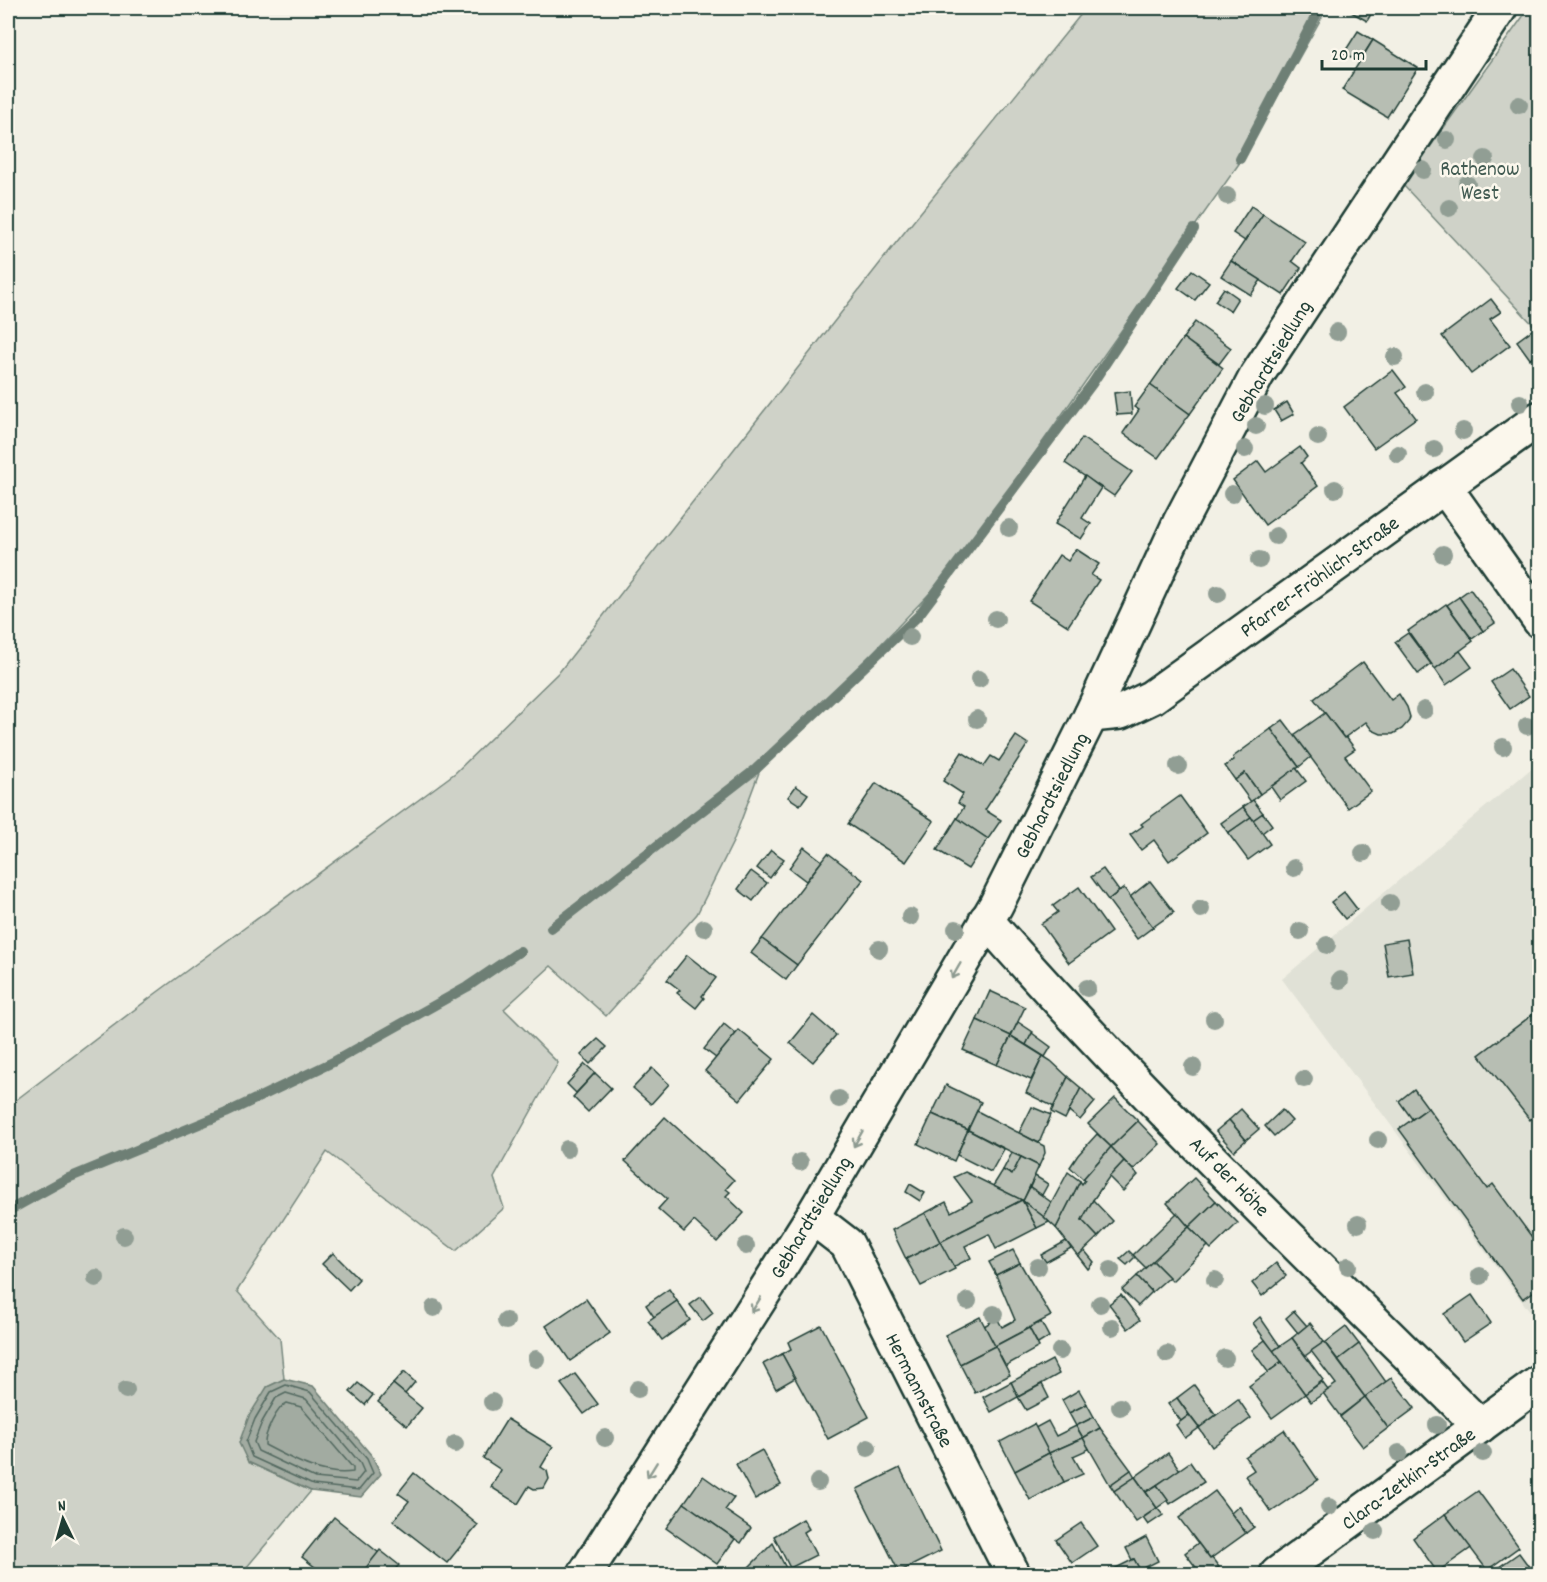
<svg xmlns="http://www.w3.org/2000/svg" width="1547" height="1582" font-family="Dekko,sans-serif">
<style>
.built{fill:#e0e1d6}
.green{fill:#cfd2c8;stroke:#77887e;stroke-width:1.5}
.water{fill:#a2aba1;stroke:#6e7f75;stroke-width:1.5}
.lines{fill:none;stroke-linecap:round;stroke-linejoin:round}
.shore{stroke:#536960;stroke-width:1.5}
.stream{stroke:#6e7f75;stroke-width:10}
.building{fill:#b7beb3;stroke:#1f3d34;stroke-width:1.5}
.minor-casing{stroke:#1f3d34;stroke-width:38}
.minor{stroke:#fbf7ec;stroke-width:33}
.tree{fill:#919e94}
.oneway{stroke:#8d9a90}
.labels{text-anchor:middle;stroke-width:5;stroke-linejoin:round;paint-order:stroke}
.park-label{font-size:21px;fill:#425b52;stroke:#fbf7ec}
.street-label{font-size:21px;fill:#1f3d34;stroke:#fbf7ec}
</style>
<rect width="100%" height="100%" fill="#f2f0e5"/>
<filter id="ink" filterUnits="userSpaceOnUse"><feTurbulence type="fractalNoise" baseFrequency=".0167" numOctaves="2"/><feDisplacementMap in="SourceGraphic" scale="12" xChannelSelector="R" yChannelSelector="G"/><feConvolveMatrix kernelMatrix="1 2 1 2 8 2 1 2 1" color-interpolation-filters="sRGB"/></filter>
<g filter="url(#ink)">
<polygon class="built" points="1539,762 1539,1324 1282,979"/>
<g class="green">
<polygon points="1086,8 1327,8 1243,158 953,569 760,770 733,842 697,914 606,1016 551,966 504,1009 558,1063 494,1178 504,1208 456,1251 327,1152 237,1291 280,1339 284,1379 267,1387 248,1462 311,1491 241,1574 8,1574 8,1106 155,994 455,773 560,671 895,244"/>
<polygon points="1529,8 1539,8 1539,331 1403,185"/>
</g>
<polygon class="water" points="284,1379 313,1386 372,1456 381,1474 361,1497 311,1491 248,1462 239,1443 249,1416 267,1387"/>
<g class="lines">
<g class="shore">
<polygon points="286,1385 310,1392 367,1459 373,1473 359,1490 313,1485 252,1457 246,1442 255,1419 271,1392"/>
<polygon points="286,1393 306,1399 360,1463 364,1472 356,1482 315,1478 258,1451 254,1442 262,1422 276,1398"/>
<path d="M 287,1403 L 301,1407 L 353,1468 L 353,1472 C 323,1477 290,1458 265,1445 C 264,1434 277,1407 287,1403 Z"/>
</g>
<g class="stream">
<polyline points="1240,159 1320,8"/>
<polyline points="551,928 756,769 918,616 1092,384 1194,229"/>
<polyline points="8,1211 66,1179 226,1113 333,1062 467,987 520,951"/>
</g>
</g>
<g class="building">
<polygon points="1347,8 1373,8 1374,9 1367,21 1346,9"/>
<polygon points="1358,31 1373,40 1359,62 1344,53"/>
<polygon points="1373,40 1418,68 1387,117 1342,90"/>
<polygon points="1251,206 1263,214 1245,241 1233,233"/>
<polygon points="1263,214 1305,242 1292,261 1301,268 1283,295 1231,261"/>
<polygon points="1231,261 1261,280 1251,295 1221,276"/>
<polygon points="1192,270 1209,282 1195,300 1178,288"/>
<polygon points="1224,288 1238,298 1230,311 1215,301"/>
<polygon points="1491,299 1501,312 1490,319 1510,345 1471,374 1442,336"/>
<polygon points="1195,322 1231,348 1219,364 1183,338"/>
<polygon points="1532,330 1540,340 1540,352 1530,359 1517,341"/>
<polygon points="1183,338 1223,368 1190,414 1150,385"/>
<polygon points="1393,370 1406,387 1397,393 1416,418 1374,448 1344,407"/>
<polygon points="1150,385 1190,414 1158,458 1123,433 1139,410 1134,407"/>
<polygon points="1130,391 1132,414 1117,415 1114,393"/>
<polygon points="1287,402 1294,414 1281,421 1274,410"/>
<polygon points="1082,438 1132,472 1114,496 1065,463"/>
<polygon points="1300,447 1307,457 1301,463 1318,486 1265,525 1233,480 1258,461 1266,472"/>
<polygon points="1085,476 1101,488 1082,518 1091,524 1081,539 1055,524"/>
<polygon points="1076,549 1099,564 1091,575 1099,580 1068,626 1029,601 1059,555 1068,561"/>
<polygon points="1470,589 1495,623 1483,631 1459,597"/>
<polygon points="1459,597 1483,631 1472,639 1447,605"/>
<polygon points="1446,604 1473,641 1435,669 1408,631"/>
<polygon points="1408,633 1431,664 1418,674 1395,642"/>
<polygon points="1460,651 1472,667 1446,685 1435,669"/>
<polygon points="1363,662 1391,700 1399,694 1407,707 1410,717 1409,721 1402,729 1393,734 1381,734 1372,730 1366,722 1344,738 1314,699"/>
<polygon points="1510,669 1529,696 1510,709 1491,682"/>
<polygon points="1325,713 1344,738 1346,737 1355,749 1345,756 1371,791 1348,808 1294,735"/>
<polygon points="1283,720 1311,757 1299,767 1271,729"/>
<polygon points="1271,729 1299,767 1260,794 1245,773 1235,780 1225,766 1234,760 1233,757"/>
<polygon points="1016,736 1028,744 985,810 1001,820 988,839 957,818 964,807 958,803 963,794 943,781 962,752 984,766 991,756 999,761"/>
<polygon points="1296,768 1306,781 1280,800 1271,787"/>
<polygon points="1245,773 1260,794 1251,802 1235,780"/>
<polygon points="876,783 934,821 906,862 848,824"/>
<polygon points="796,786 808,794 800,805 788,797"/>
<polygon points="1180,796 1207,833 1169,861 1154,840 1141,850 1130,835 1143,826 1141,824"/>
<polygon points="1253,800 1263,813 1253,820 1243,807"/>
<polygon points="1243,807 1251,817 1228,833 1221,823"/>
<polygon points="1263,813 1272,825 1262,833 1253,820"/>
<polygon points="1251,817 1270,844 1248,860 1228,833"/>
<polygon points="957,818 988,839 968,869 937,850"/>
<polygon points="804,847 822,861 806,881 789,868"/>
<polygon points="771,850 784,859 770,878 757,868"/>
<polygon points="828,853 863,880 797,965 762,939"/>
<polygon points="1103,869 1119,891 1108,900 1091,877"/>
<polygon points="751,871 767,883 753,901 738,889"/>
<polygon points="1150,881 1174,912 1153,927 1130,897"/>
<polygon points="1079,887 1111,932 1069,963 1041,924 1058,912 1053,906"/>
<polygon points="1124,888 1153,927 1137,939 1108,900"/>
<polygon points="1344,892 1357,909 1345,919 1331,902"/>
<polygon points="762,939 797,965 786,980 751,953"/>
<polygon points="1407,939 1413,973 1389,977 1383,943"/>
<polygon points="687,955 716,978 702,996 704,998 696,1008 677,993 680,990 667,980"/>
<polygon points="990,991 1025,1007 1011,1036 977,1020"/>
<polygon points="1540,1009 1540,1113 1530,1120 1479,1055"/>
<polygon points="813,1015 836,1035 813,1062 790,1043"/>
<polygon points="977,1020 1011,1036 997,1065 963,1050"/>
<polygon points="1018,1022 1033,1032 1026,1045 1011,1036"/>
<polygon points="724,1024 736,1034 716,1058 704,1049"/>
<polygon points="739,1030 774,1059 740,1100 705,1071"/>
<polygon points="1032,1033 1051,1047 1045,1057 1026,1045"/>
<polygon points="1011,1036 1043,1056 1031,1080 997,1065"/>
<polygon points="598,1039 607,1047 590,1064 581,1055"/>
<polygon points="1043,1056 1051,1061 1068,1077 1054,1107 1026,1093"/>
<polygon points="585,1064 595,1073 576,1093 567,1084"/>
<polygon points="652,1068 669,1084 651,1104 633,1088"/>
<polygon points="595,1073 611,1088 588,1112 573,1097"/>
<polygon points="1068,1077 1081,1088 1065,1119 1051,1112"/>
<polygon points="946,1085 981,1102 968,1130 932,1114"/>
<polygon points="1081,1088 1095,1102 1080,1120 1069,1111"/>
<polygon points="1414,1089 1428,1108 1412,1119 1399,1101"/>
<polygon points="1115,1098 1138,1121 1111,1147 1088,1124"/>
<polygon points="1032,1107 1051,1115 1039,1143 1019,1133"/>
<polygon points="1428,1108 1487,1189 1493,1184 1540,1248 1540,1287 1523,1299 1399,1129"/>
<polygon points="1241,1109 1259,1129 1246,1140 1229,1120"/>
<polygon points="1282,1110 1292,1121 1274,1136 1265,1126"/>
<polygon points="977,1111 1044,1146 1045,1153 1039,1166 968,1130"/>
<polygon points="932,1114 968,1130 954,1161 918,1144"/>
<polygon points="665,1117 734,1180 726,1189 730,1192 726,1196 744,1213 717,1242 694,1221 684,1232 658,1209 667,1199 625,1161"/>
<polygon points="1229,1120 1246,1140 1234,1151 1216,1131"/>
<polygon points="1138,1121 1160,1144 1133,1170 1111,1147"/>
<polygon points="968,1130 1004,1149 991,1172 957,1155"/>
<polygon points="1097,1134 1111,1147 1083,1179 1070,1167 1078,1155"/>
<polygon points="1111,1147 1124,1161 1109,1177 1093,1200 1082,1220 1098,1237 1078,1256 1056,1228 1080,1181 1082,1184 1085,1180 1083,1179"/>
<polygon points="1012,1153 1021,1157 1012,1175 1003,1170"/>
<polygon points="1021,1157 1039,1166 1023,1201 993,1186 1003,1170 1012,1175"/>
<polygon points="1124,1161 1138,1175 1123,1191 1109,1177"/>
<polygon points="965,1172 1022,1200 940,1242 925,1213 946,1202 951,1212 972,1201 954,1177"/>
<polygon points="1068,1172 1080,1181 1056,1228 1044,1217"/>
<polygon points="1035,1176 1048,1184 1042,1195 1030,1187"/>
<polygon points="1194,1178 1216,1201 1189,1227 1167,1203"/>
<polygon points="910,1184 925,1193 920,1201 906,1192"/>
<polygon points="1030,1187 1051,1202 1044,1217 1023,1201"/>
<polygon points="1022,1200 1037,1228 996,1249 989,1234 965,1246 971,1258 953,1267 940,1242"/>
<polygon points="1093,1200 1113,1221 1098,1237 1082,1220"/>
<polygon points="1023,1201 1044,1217 1049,1222 1037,1228"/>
<polygon points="1216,1201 1238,1223 1211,1249 1189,1227"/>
<polygon points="925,1213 940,1242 906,1259 892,1230"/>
<polygon points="1177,1213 1189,1227 1146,1268 1133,1255"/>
<polygon points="1189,1227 1208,1246 1172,1281 1153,1261"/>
<polygon points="1066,1241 1071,1248 1046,1262 1041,1255"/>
<polygon points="940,1242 955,1269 921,1286 906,1259"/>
<polygon points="1013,1250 1020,1263 996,1275 989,1262"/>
<polygon points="1084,1250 1094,1262 1088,1269 1078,1256"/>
<polygon points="1129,1251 1135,1257 1127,1265 1120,1259"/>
<polygon points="333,1253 359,1279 349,1290 322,1264"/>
<polygon points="1153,1261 1169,1277 1152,1292 1137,1276"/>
<polygon points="1020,1263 1051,1316 995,1346 984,1326 997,1318 1002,1327 1015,1320 996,1275"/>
<polygon points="1276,1263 1286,1276 1262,1296 1252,1283"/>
<polygon points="1137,1276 1152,1292 1138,1306 1122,1290"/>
<polygon points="669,1289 677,1301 654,1317 646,1305"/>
<polygon points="1121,1295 1140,1320 1128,1329 1109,1304"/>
<polygon points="1472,1295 1491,1323 1463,1342 1444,1314"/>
<polygon points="701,1297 713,1313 703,1321 690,1305"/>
<polygon points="586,1299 610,1333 570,1361 546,1326"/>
<polygon points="677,1301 690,1320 662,1340 648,1321"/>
<polygon points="1294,1311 1307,1326 1298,1333 1286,1318"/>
<polygon points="980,1317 995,1346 960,1364 945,1335"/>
<polygon points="1260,1317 1280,1346 1273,1351 1253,1323"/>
<polygon points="1041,1322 1049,1337 1038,1344 1029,1328"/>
<polygon points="1310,1323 1324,1342 1305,1356 1292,1338"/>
<polygon points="821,1325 869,1417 828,1439 782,1354 791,1349 788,1342"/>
<polygon points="1346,1327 1359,1344 1338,1360 1325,1343"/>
<polygon points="1029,1328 1039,1347 1005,1366 995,1346"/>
<polygon points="1292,1338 1323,1380 1305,1394 1273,1351"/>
<polygon points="1265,1340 1282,1362 1268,1372 1252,1350"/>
<polygon points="1324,1342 1365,1397 1340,1416 1323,1393 1336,1384 1311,1351"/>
<polygon points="1359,1344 1386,1382 1365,1397 1338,1360"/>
<polygon points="995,1346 1010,1375 975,1393 960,1364"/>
<polygon points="782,1354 795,1378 776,1389 763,1364"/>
<polygon points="1052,1360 1059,1374 1018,1397 1011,1382"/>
<polygon points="1282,1362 1305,1394 1272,1418 1249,1386"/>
<polygon points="404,1372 415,1382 405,1394 393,1384"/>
<polygon points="575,1374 598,1404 584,1414 561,1384"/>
<polygon points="1391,1378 1415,1408 1388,1428 1365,1397"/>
<polygon points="1011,1382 1018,1397 991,1412 983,1397"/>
<polygon points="1322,1382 1328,1390 1311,1402 1305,1394"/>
<polygon points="358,1383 373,1395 365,1405 350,1392"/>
<polygon points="393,1384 422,1408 407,1426 378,1402"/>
<polygon points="1042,1384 1049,1398 1026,1410 1018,1397"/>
<polygon points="1194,1385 1216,1415 1199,1428 1177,1398"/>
<polygon points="1079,1390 1087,1404 1069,1413 1062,1400"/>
<polygon points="1365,1397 1388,1428 1363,1447 1340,1417"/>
<polygon points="1177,1398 1189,1415 1181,1421 1168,1404"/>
<polygon points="1238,1399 1251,1418 1212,1447 1199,1428"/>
<polygon points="1087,1404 1094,1417 1076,1426 1069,1413"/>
<polygon points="1189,1415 1199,1428 1185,1438 1176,1425"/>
<polygon points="1094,1417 1100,1428 1083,1438 1076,1426"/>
<polygon points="507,1419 553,1447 541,1467 547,1471 549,1479 544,1488 534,1489 529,1486 518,1504 491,1487 501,1470 483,1458"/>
<polygon points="1048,1421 1056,1436 1076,1426 1083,1438 1049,1453 1035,1428"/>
<polygon points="1034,1424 1049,1453 1015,1471 1000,1442"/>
<polygon points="1100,1428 1131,1470 1110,1485 1083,1438"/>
<polygon points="1284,1430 1318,1480 1271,1512 1245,1476 1254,1470 1245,1457"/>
<polygon points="1083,1438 1089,1449 1073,1456 1083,1474 1064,1482 1049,1453"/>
<polygon points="762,1450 781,1485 755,1499 736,1464"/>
<polygon points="1049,1453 1064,1482 1030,1500 1015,1471"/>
<polygon points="1168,1453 1180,1470 1146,1492 1135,1477"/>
<polygon points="1190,1462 1204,1482 1170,1504 1157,1485"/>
<polygon points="900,1468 941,1551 899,1572 857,1489"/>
<polygon points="1131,1470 1135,1477 1114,1491 1110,1485"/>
<polygon points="414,1473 478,1525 447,1563 393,1521 409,1501 398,1493"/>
<polygon points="703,1476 734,1498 725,1510 751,1528 741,1543 684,1503"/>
<polygon points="1135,1477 1157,1508 1136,1522 1114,1491"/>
<polygon points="1157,1485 1168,1500 1157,1508 1146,1492"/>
<polygon points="1215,1491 1246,1533 1210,1559 1179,1518"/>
<polygon points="1478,1491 1519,1547 1487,1570 1445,1514"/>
<polygon points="684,1503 735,1539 717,1564 666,1528"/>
<polygon points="1239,1506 1254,1527 1246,1533 1231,1513"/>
<polygon points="1157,1508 1163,1515 1148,1525 1143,1518"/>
<polygon points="1445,1514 1471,1548 1437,1572 1413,1538"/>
<polygon points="334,1517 379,1553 361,1574 324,1574 302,1557"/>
<polygon points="803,1519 809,1529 804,1532 816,1555 790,1568 774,1536"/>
<polygon points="1081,1523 1097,1546 1072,1563 1056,1540"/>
<polygon points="1146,1537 1158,1561 1140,1570 1134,1559 1132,1560 1126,1548"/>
<polygon points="773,1543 788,1572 785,1574 742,1574"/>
<polygon points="1198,1543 1210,1559 1212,1558 1219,1567 1209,1574 1201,1574 1185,1553"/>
<polygon points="380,1550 399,1565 391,1574 361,1574"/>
<polygon points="1519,1553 1530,1568 1521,1574 1489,1574"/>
<polygon points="1134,1559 1142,1574 1104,1574"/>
<polygon points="1533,1566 1539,1574 1521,1574"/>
</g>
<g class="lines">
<defs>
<g id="minor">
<polyline points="1444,486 1540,621"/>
<polyline points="1091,715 1121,712 1152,697 1540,418"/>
<path d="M 986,920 C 1142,1097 1313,1260 1480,1426"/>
<polyline points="812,1217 847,1244 1013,1574"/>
<polyline points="585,1574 812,1217 996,905 1091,715 1180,522 1257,375 1500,8"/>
<polyline points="1277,1574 1540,1382"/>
</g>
</defs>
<use href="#minor" class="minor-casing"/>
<use href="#minor" class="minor"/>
</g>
<g class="tree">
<circle cx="1519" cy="105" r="9"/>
<circle cx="1447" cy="140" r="9"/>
<circle cx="1485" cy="159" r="9"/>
<circle cx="1423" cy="170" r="9"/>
<circle cx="1467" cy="184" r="9"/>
<circle cx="1227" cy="196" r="9"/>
<circle cx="1449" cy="208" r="9"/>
<circle cx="1337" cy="332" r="9"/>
<circle cx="1395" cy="357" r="9"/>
<circle cx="1425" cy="392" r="9"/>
<circle cx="1520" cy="403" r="9"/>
<circle cx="1265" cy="406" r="9"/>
<circle cx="1256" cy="426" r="9"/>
<circle cx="1463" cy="431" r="9"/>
<circle cx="1318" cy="437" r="9"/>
<circle cx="1245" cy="449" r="9"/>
<circle cx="1434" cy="449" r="9"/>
<circle cx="1398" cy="454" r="9"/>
<circle cx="1335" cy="489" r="9"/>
<circle cx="1232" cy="494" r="9"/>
<circle cx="1009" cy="528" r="9"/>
<circle cx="1276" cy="536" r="9"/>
<circle cx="1443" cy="554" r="9"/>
<circle cx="1259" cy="560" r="9"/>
<circle cx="1218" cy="594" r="9"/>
<circle cx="996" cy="619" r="9"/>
<circle cx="910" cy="637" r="9"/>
<circle cx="979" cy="679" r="9"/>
<circle cx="1424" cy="710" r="9"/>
<circle cx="977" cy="719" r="9"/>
<circle cx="1527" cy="726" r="9"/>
<circle cx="1503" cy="747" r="9"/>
<circle cx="1178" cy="766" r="9"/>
<circle cx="1363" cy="853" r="9"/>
<circle cx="1294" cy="868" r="9"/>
<circle cx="1390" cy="903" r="9"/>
<circle cx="1201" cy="909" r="9"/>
<circle cx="910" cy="917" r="9"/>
<circle cx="704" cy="928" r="9"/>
<circle cx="956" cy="929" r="9"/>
<circle cx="1300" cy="931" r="9"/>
<circle cx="1327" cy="945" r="9"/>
<circle cx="879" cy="949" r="9"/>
<circle cx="1340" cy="980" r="9"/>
<circle cx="1087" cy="988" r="9"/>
<circle cx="1214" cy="1019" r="9"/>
<circle cx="1193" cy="1067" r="9"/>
<circle cx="1304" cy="1079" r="9"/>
<circle cx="839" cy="1099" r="9"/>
<circle cx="1378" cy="1140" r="9"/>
<circle cx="567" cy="1149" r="9"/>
<circle cx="800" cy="1162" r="9"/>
<circle cx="1358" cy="1224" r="9"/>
<circle cx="124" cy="1236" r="9"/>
<circle cx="746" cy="1246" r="9"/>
<circle cx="1348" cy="1266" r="9"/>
<circle cx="1038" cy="1267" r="9"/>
<circle cx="1111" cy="1270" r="9"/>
<circle cx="1480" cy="1276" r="9"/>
<circle cx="96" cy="1278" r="9"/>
<circle cx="1215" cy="1280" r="9"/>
<circle cx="968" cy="1301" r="9"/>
<circle cx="1100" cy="1304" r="9"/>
<circle cx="434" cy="1308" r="9"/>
<circle cx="994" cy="1314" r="9"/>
<circle cx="506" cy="1321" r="9"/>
<circle cx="1112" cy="1327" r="9"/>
<circle cx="1060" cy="1351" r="9"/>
<circle cx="1167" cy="1354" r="9"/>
<circle cx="1225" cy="1358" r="9"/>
<circle cx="536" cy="1359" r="9"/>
<circle cx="638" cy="1389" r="9"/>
<circle cx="126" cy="1390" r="9"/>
<circle cx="492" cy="1402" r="9"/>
<circle cx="1120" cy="1407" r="9"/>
<circle cx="1437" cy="1425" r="9"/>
<circle cx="605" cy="1438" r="9"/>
<circle cx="455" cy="1444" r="9"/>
<circle cx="868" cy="1448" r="9"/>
<circle cx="1399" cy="1453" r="9"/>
<circle cx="1483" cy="1453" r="9"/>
<circle cx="818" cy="1482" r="9"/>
<circle cx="1329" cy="1507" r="9"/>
<circle cx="1375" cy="1531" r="9"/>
</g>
<defs><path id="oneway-shaft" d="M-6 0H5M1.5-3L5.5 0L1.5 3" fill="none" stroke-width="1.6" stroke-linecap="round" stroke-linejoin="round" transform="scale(1.5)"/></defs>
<g class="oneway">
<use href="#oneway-shaft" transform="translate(956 971) rotate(120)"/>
<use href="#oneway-shaft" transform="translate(858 1139) rotate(120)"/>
<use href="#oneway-shaft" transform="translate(756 1305) rotate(122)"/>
<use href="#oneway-shaft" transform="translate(652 1470) rotate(122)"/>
</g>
</g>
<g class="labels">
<g class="park-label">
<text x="1480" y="175">Rathenow<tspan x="1480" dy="24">West</tspan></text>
</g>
<g class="street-label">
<text transform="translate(1270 361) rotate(-59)" y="7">Gebhardtsiedlung</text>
<text transform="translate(1319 576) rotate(-36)" y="7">Pfarrer-Fröhlich-Straße</text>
<text transform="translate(1051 795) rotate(-63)" y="7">Gebhardtsiedlung</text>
<text transform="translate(1230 1176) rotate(45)" y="7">Auf der Höhe</text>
<text transform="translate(810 1217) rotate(-59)" y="7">Gebhardtsiedlung</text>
<text transform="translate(920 1390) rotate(63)" y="7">Hermannstraße</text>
<text transform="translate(1408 1478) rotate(-36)" y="7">Clara-Zetkin-Straße</text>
</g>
</g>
<rect width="1547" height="1582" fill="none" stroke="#fbf7ec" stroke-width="30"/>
<rect x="15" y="15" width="1517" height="1552" fill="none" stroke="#1f3d34" stroke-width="2" filter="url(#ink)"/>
<g transform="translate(63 1519) rotate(355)" stroke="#fbf7ec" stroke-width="4.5" paint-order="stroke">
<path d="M0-4.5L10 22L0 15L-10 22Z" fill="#1f3d34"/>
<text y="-9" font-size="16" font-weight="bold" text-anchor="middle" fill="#1f3d34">N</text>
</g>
<path d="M1322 60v9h104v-9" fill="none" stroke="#1f3d34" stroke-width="3"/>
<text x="1331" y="60" font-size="18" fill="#1f3d34" stroke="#fbf7ec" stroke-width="4.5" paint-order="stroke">20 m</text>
</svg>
